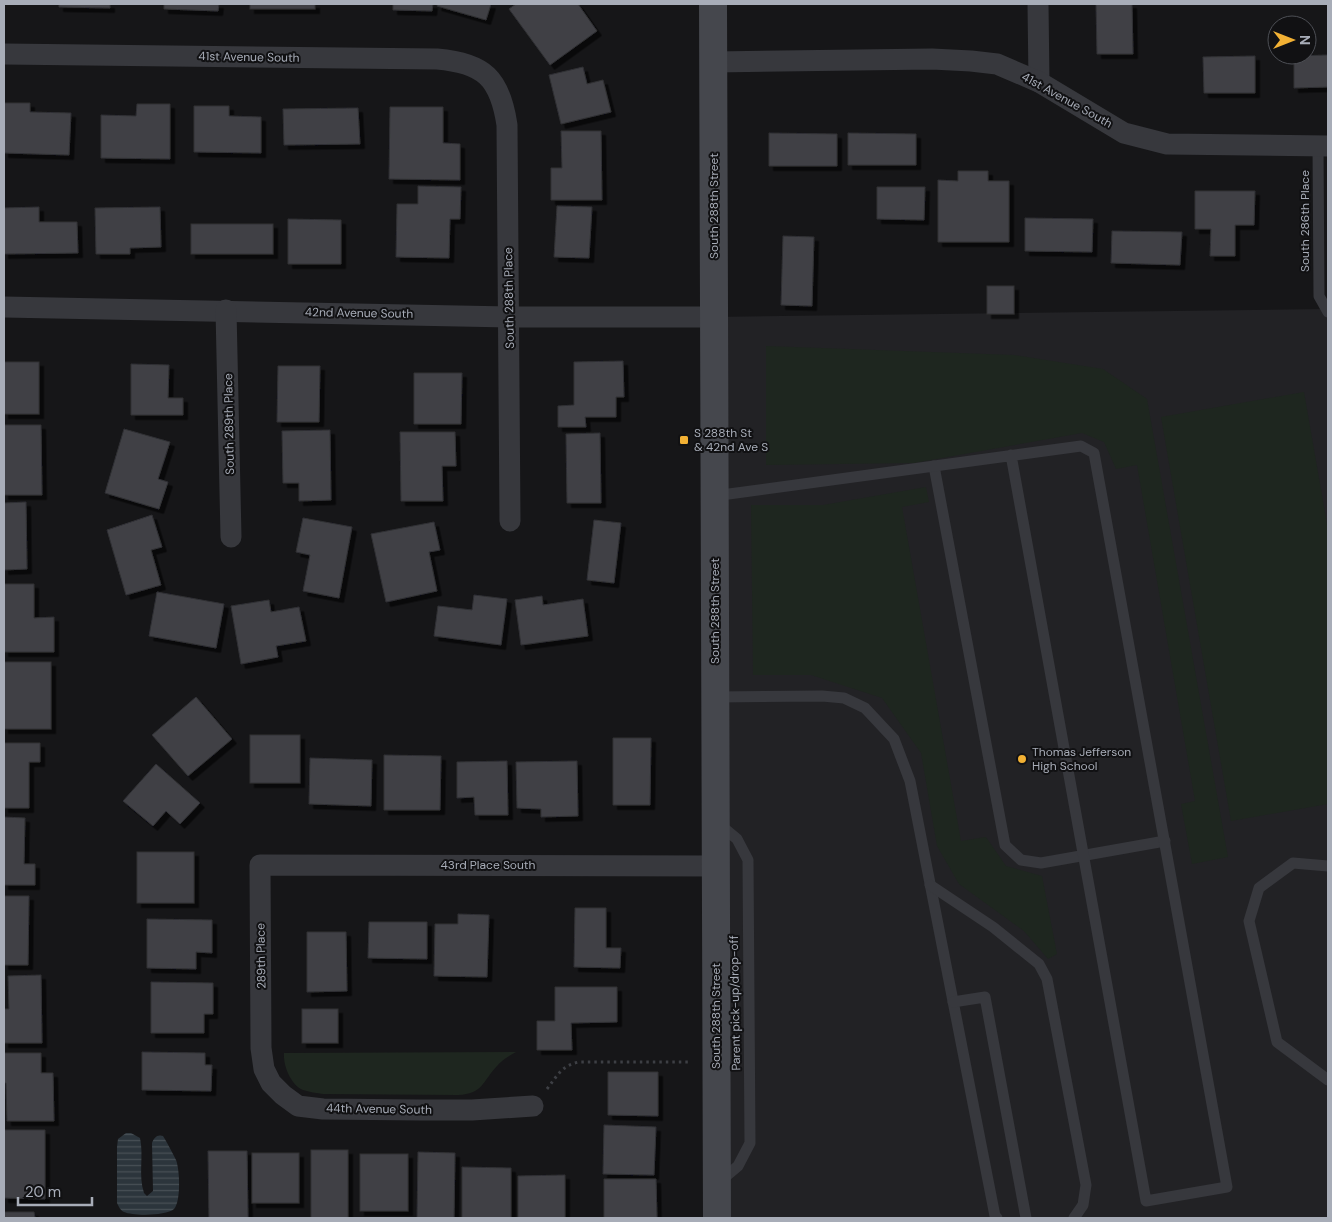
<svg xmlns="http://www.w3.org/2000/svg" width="1332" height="1222" font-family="'DM Sans',sans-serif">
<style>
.built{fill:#222225}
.green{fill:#1e261f}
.water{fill:url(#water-rules)}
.building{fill:#404145;stroke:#303034;filter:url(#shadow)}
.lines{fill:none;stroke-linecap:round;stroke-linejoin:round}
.path{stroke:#3d3f44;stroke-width:3;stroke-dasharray:2.5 4;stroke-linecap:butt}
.service{stroke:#37383d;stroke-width:11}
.minor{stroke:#37383d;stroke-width:21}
.secondary{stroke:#45474d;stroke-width:28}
.poi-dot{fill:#f2b134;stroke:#111113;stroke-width:2}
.labels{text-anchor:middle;stroke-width:4;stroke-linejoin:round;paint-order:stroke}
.street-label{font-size:12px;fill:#a8adb8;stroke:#111113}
.poi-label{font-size:12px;fill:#a8adb8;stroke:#111113;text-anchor:start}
</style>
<defs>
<pattern id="water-rules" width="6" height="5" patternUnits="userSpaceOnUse" patternTransform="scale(1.25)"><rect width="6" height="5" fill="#2c353c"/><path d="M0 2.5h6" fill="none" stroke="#485056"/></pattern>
<filter id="shadow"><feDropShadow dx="4.5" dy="4.5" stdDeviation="0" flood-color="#0009"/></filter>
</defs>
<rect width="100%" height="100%" fill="#161618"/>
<polygon class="built" points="1328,309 1328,1218 717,1218 713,317"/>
<g class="green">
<polygon points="766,346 1014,355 1103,369 1147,399 1228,857 1192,864 1181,804 1195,801 1137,465 1116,469 1104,442 1082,433 914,463 766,465"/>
<polygon points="1304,392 1328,530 1328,804 1231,821 1161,417"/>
<polygon points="926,487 929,502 902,507 961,841 986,837 1006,866 1042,876 1057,954 1048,959 1024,931 959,884 937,846 921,753 882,698 811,675 753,675 751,505 823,505"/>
<path d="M 516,1052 C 509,1056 502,1060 497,1066 C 482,1082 483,1094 458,1095 L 323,1094 C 317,1093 309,1092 303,1090 C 291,1085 283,1066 284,1053 Z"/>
</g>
<path class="water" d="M 126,1133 L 131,1133 L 140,1138 C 144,1156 138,1175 144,1193 L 147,1196 L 153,1191 L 152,1143 C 154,1138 157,1134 163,1136 C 165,1139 175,1157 176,1160 C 180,1170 181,1202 174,1209 C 166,1216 133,1216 124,1212 C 120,1210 119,1207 117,1203 L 117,1147 L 118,1139 Z"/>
<g class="building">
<polygon points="59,4 110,4 110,8 59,7"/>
<polygon points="164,4 219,4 218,11 164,9"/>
<rect x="250" y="4" width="65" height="5"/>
<polygon points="393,4 433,4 432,11 393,10"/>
<polygon points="438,4 491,4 486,20 437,6"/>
<polygon points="516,4 578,4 597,31 550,65 509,9"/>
<polygon points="1096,4 1132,4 1133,54 1097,54"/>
<polygon points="1328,55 1328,87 1294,88 1294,56"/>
<polygon points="1255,56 1255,93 1204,93 1203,57"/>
<polygon points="583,67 587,84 603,80 611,112 561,124 549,75"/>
<polygon points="4,103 30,103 30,112 71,113 69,155 4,153"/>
<polygon points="137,104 170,104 170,159 101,158 101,115 136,116"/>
<polygon points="194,106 229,106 229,116 261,117 261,153 194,152"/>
<polygon points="390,107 443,107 443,143 460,144 460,180 389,179"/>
<polygon points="358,108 360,144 284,145 283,109"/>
<polygon points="561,131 601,131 602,200 551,200 551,168 562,168"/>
<polygon points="769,133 837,134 837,166 769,166"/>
<polygon points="848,133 916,134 916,165 848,165"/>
<polygon points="958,171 988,171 988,181 1009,181 1009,242 938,242 938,180 958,181"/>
<polygon points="418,186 461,187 460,219 450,219 449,258 396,257 397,204 418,204"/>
<polygon points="877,187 925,187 924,220 877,219"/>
<polygon points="1195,191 1255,191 1254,225 1235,225 1235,256 1210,256 1211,229 1195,229"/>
<polygon points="557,206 592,207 589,258 554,257"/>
<polygon points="39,207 39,222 77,222 78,253 4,254 4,208"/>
<polygon points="160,207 161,247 130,248 130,254 96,254 95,208"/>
<polygon points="1025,218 1093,219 1092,252 1025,251"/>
<polygon points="288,219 341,220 341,264 288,264"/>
<rect x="191" y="224" width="82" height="30"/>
<polygon points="1112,231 1182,232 1180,265 1111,263"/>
<polygon points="783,236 814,237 812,306 781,305"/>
<rect x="987" y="286" width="27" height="28"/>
<polygon points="623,361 624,397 616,397 616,417 585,417 586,427 558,427 558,406 574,405 574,362"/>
<rect x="4" y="362" width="35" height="52"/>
<polygon points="131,364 169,365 168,398 183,398 183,415 131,415"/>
<polygon points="278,366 320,366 319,422 277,422"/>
<polygon points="414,373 462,373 461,424 414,424"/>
<polygon points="4,425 41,425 42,495 4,495"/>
<polygon points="124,429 170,442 158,479 168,482 159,509 105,493"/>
<polygon points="330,430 331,500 299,501 299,483 283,483 282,431"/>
<polygon points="400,432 455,432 456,466 442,466 443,501 401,501"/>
<polygon points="600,433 601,503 567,503 566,434"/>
<polygon points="26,502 27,569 4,570 4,503"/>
<polygon points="152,515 162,547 151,550 161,585 126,595 107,530"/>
<polygon points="303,518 352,527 339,598 303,591 310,555 296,552"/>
<polygon points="594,520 621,523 614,583 587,580"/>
<polygon points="434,522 440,550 429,552 437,591 386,602 371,534"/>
<polygon points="4,584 34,584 34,618 54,617 54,652 4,652"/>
<polygon points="157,592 224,604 216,648 149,636"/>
<polygon points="474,595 507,599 501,645 434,636 438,606 472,610"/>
<polygon points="542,596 543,605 583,599 588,636 521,645 515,600"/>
<polygon points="269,600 271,612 299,607 306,641 276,646 278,657 241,664 231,606"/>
<rect x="4" y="662" width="47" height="67"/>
<polygon points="196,697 232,739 188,776 152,735"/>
<rect x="250" y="735" width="50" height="48"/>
<polygon points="613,738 651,738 650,805 613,805"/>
<polygon points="4,743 40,743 40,762 29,762 29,808 4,808"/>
<polygon points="384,755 441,756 440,810 384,810"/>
<polygon points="310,758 372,760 371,806 309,804"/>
<polygon points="507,761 508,815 475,815 474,797 457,798 457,762"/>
<polygon points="577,761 578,816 541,817 541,809 517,808 516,762"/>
<polygon points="156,764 200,803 180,824 166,811 153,826 123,801"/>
<polygon points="4,817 25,818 24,864 35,864 35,885 4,885"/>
<rect x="137" y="852" width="57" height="51"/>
<polygon points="4,896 29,896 28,965 4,965"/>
<polygon points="575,908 606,908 606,948 621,948 620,968 574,967"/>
<polygon points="458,914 489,915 487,977 434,976 435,924 458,924"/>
<polygon points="147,919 212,920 212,953 196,952 196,969 147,968"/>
<polygon points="369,922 427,922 427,959 368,958"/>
<polygon points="307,932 346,932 347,991 307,992"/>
<polygon points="41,975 42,1043 4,1043 4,1009 9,1009 8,976"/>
<polygon points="151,982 213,983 213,1014 204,1014 204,1033 151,1033"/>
<polygon points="555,987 617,987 617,1022 571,1023 572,1050 537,1050 537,1021 555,1021"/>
<rect x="302" y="1009" width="36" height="34"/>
<polygon points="142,1052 205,1053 205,1065 212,1065 211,1091 142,1090"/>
<polygon points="4,1053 41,1053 41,1073 53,1073 54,1121 7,1121 6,1083 4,1083"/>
<polygon points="608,1072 658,1072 658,1116 608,1115"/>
<polygon points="604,1125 656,1127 654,1175 603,1174"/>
<polygon points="4,1130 45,1130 45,1199 4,1198"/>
<rect x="311" y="1150" width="37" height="68"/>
<polygon points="208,1151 247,1151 248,1218 209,1218"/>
<polygon points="418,1152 455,1153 454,1218 417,1218"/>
<rect x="252" y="1153" width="47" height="50"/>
<rect x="360" y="1154" width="48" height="57"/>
<polygon points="462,1167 511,1168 511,1218 462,1218"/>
<polygon points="565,1175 565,1218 518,1218 518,1176"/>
<polygon points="604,1179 656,1179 657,1218 604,1218"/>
<polygon points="4,1212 34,1212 35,1218 4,1218"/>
</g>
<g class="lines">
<path class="path" d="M 547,1089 C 557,1076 562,1065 579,1062 L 690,1062"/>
<g class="service">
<polyline points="1318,146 1319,296 1328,312"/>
<polyline points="934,466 1005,845 1021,860 1041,863 1165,841"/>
<polyline points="714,496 1081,446 1094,453 1227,1187 1146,1201 1011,455"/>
<polyline points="715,697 822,696 844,698 865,708 894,739 910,781 995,1216 997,1218"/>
<polyline points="719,824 737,839 748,860 750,1143 738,1166 719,1182"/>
<polyline points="1328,866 1293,863 1259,888 1249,921 1277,1042 1328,1080"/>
<polyline points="930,885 993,927 1039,964 1047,979 1086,1185 1083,1205 1074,1218"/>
<polyline points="953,1002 985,997 1026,1218"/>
</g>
<g class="minor">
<polyline points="1038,4 1039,82"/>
<path d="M 4,54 L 437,59 C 484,63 500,78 507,125 L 510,521"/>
<polyline points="714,62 932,59 971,61 997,64 1039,82 1124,133 1167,144 1328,146"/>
<polyline points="4,307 510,317 713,317"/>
<polyline points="226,310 231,537"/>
<polyline points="533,1106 472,1110 421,1110 323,1109 298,1106 283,1095 271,1083 264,1069 261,1048 260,865 716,866"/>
</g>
<polyline class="secondary" points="713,4 717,1218"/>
</g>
<g class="poi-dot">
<rect x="679" y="435" width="10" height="10" rx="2.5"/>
<circle cx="1022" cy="759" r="5"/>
</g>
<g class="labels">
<g class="street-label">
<text transform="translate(249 57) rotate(1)" y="4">41st Avenue South</text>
<text transform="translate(1067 100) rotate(29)" y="4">41st Avenue South</text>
<text transform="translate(714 206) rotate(-90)" y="4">South 288th Street</text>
<text transform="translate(1305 221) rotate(-90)" y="4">South 286th Place</text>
<text transform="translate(509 298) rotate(-91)" y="4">South 288th Place</text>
<text transform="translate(359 313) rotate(1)" y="4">42nd Avenue South</text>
<text transform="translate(229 424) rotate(-91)" y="4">South 289th Place</text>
<text transform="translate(715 611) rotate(-90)" y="4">South 288th Street</text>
<text x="488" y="869">43rd Place South</text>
<text transform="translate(261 956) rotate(-91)" y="4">289th Place</text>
<text transform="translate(735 1003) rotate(-91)" y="4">Parent pick-up/drop-off</text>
<text transform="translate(716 1016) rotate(-90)" y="4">South 288th Street</text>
<text transform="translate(379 1109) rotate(1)" y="4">44th Avenue South</text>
</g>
<g class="poi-label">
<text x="694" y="437">S 288th St<tspan x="694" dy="14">&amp; 42nd Ave S</tspan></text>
<text x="1032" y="756">Thomas Jefferson<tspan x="1032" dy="14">High School</tspan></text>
</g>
</g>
<rect width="1332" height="1222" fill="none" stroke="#a8adb8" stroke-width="10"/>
<g transform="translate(1292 40) rotate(90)"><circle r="24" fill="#111113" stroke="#4d4f55"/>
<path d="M0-4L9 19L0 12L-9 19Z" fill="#f2b134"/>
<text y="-8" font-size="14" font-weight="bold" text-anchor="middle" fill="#a8adb8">N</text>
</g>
<path d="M18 1197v8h74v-8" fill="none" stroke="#a8adb8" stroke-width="2.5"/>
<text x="25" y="1197" font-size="15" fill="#a8adb8" stroke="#111113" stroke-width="4" paint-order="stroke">20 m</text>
</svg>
